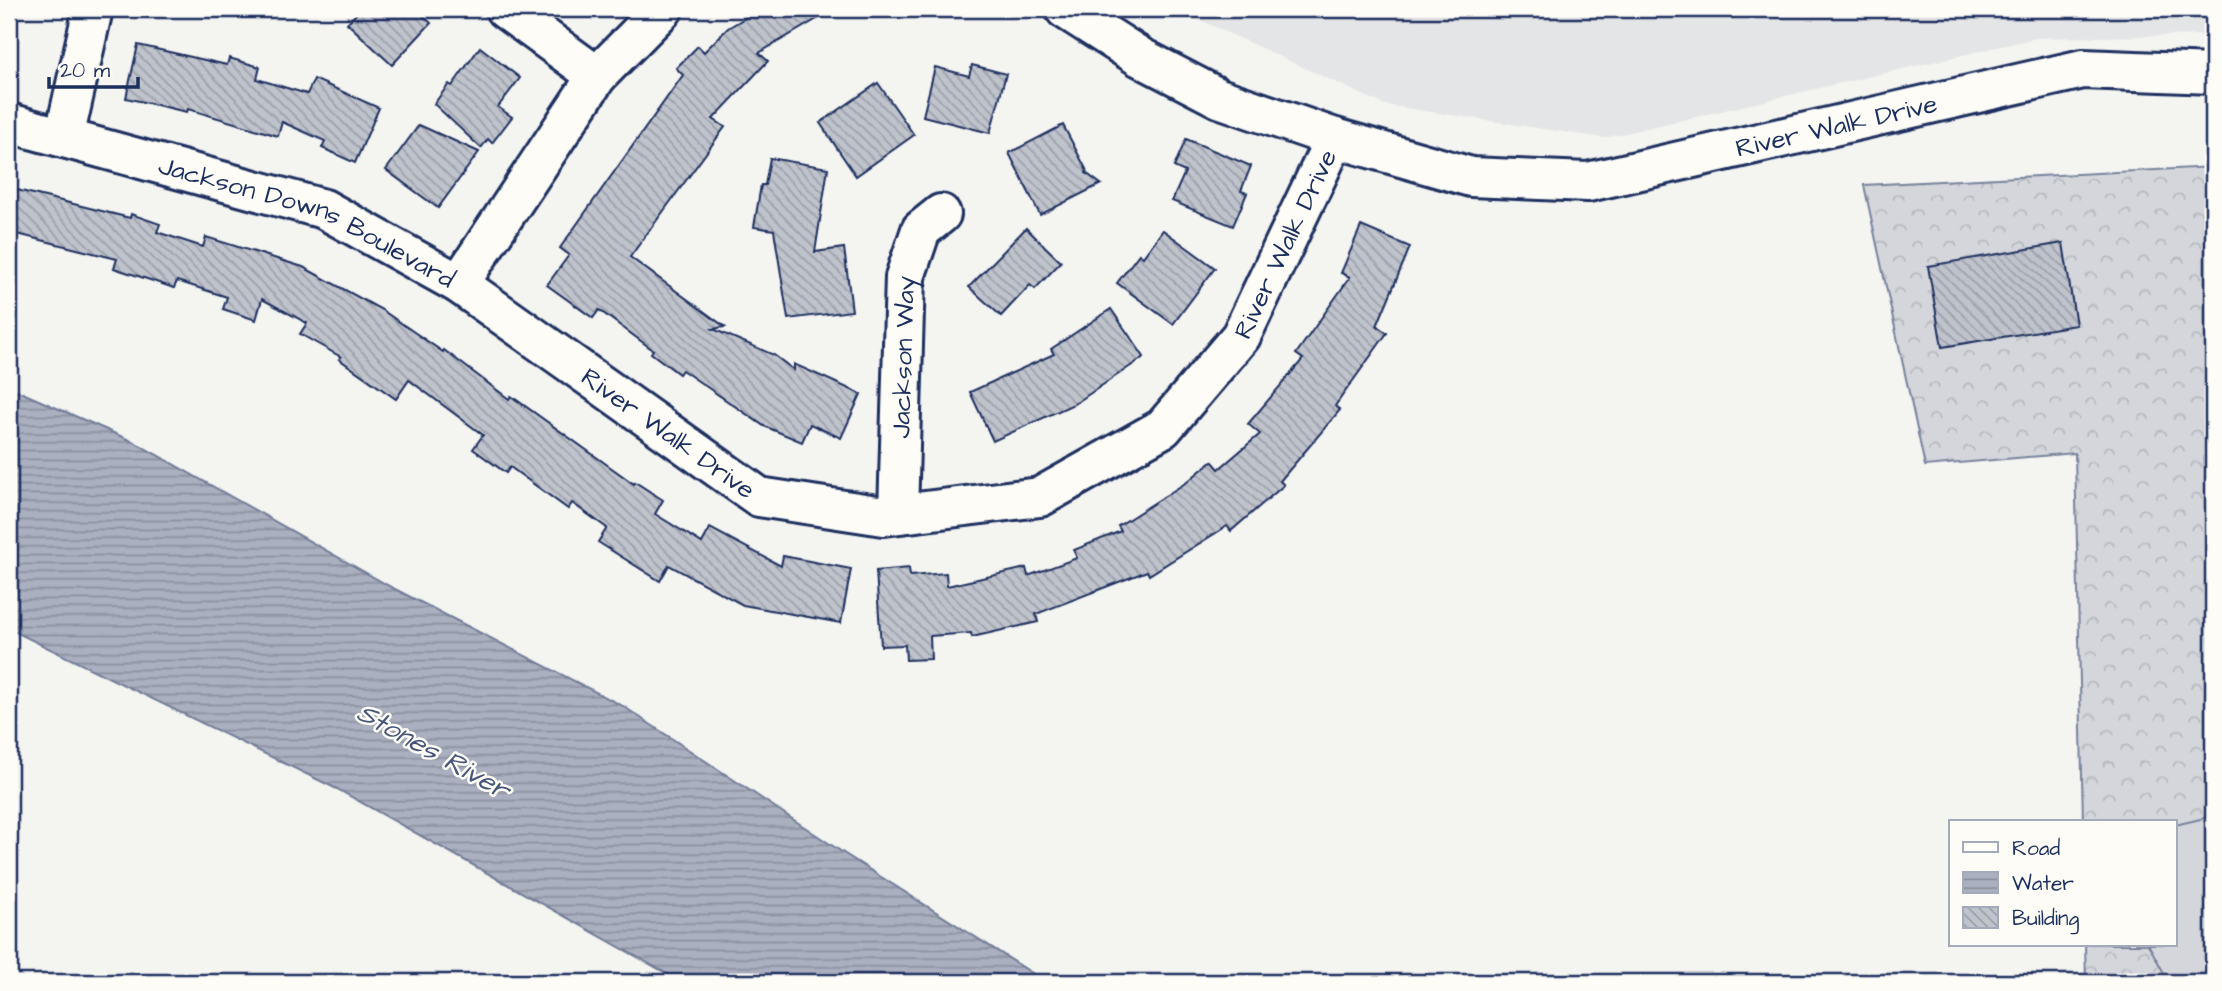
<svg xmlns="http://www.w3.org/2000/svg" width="2222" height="991" font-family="'Architects Daughter',sans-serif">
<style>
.built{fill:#e4e5e6}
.forest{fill:url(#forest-crowns);stroke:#78829c;stroke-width:2}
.garden{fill:#d4d6db;stroke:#78829c;stroke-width:2}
.water{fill:url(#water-rules);stroke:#717c98;stroke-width:2}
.building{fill:url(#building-back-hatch);stroke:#1b2f5e;stroke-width:2}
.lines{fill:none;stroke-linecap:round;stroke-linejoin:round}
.minor-casing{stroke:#1b2f5e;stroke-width:44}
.minor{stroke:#fdfcf7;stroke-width:38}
.labels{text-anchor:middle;stroke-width:5;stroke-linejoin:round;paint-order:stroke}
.street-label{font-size:26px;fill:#1b2f5e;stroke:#fdfcf7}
.water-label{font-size:28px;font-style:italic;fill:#46567b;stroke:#fdfcf7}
</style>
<defs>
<pattern id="forest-crowns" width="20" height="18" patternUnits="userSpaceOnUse" patternTransform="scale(1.75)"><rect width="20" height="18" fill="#d4d6db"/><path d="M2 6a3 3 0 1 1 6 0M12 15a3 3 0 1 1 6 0" fill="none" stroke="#b5b8be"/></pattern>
<pattern id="water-rules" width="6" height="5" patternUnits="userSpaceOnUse" patternTransform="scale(1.75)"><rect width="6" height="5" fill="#aab0bf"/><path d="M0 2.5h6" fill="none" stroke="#8a909e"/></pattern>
<pattern id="building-back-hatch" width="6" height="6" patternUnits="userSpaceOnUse" patternTransform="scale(1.75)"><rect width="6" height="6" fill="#bfc3cc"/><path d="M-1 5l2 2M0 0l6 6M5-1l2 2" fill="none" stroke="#9a9fa9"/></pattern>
</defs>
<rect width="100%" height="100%" fill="#f4f4f1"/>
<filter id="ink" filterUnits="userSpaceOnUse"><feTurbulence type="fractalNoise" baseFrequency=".0143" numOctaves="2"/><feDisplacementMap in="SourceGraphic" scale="14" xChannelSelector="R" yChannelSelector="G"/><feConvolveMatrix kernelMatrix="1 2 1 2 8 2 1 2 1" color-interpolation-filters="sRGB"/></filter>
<g filter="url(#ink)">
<polygon class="built" points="1176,9 2213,9 2213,35 2036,38 1604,138 1385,105"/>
<polygon class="forest" points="2213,167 2213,982 2086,982 2085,944 2175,944 2175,821 2083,821 2075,453 1925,466 1864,185"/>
<polygon class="garden" points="2213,816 2213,982 2169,982 2148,944 2175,944 2175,825"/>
<polygon class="water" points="9,387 134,442 391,587 623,706 845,854 1046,982 682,982 337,789 9,629"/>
<g class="building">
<polygon points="361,9 416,9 431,23 392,65 347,23"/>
<polygon points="760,9 834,9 759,53 768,61 713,119 725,127 630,257 725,327 713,329 774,355 794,370 794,364 861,394 841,438 810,424 802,442 764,426 682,370 679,374 651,353 653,350 599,310 593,318 547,285 569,255 560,248 683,75 676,68 698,46 704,52 728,28"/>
<polygon points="138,45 227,65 229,58 260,67 257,79 307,94 314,79 379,108 355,163 322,148 325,141 282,122 278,136 188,109 187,112 126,98"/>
<polygon points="480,47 520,78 498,107 512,117 492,143 488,139 481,148 434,104 449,84 452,86"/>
<polygon points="972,65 1006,74 990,133 923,116 935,67 969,76"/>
<polygon points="878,83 914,135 856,176 820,123"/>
<polygon points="419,125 479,152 438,208 386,170"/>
<polygon points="1063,125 1087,171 1086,173 1101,184 1040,215 1009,153"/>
<polygon points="1186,139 1251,166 1241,191 1247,193 1233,226 1172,201 1185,172 1174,167"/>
<polygon points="770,158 828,168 815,252 844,248 852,311 788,319 774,230 754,227 761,185 765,185"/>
<polygon points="9,188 130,218 131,214 160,224 157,232 203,247 206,237 303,267 382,310 443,352 444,350 509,399 511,396 634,484 635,482 663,500 655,514 702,543 710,528 781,566 783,556 851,569 841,623 743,605 669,565 660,581 598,542 607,528 572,503 568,509 510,467 506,473 473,449 483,435 409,380 396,399 339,359 341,357 300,334 307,323 262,299 256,320 223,309 227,297 177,281 174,288 114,268 117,259 9,232"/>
<polygon points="1361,226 1410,247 1377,326 1387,333 1335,406 1340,410 1280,481 1284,485 1231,531 1227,526 1149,575 1147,571 1036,614 1038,622 972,637 971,633 930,636 931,659 906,660 905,645 881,646 876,571 909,568 910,576 946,573 947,586 1026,568 1028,576 1077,558 1074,550 1121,531 1118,526 1187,482 1212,461 1219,469 1260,434 1248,424 1303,359 1296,354 1350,277 1341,273"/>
<polygon points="1026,228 1061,262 1035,289 1030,285 1001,316 969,287"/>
<polygon points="1163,230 1215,268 1173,324 1117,283 1139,254 1143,257"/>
<polygon points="2063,243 2076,325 1942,347 1928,266"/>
<polygon points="1111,309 1144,357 1076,403 993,441 970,392 1054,354 1051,349"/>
</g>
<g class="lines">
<defs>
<g id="minor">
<polyline points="505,9 597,76"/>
<path id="s1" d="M 1065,9 L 1140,57 L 1219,98 L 1335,138 L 1471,177 L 1588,182 L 2083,69 L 2213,74"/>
<path id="s2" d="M 9,123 L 324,209 L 459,284 L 759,497 L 884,516 L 1040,497 L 1163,428 L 1241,336 L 1335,138"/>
<polyline points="64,138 93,9"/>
<polyline points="459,284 597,76 663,9"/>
<path id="s3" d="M 898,513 L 905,277 L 921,230 L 941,214"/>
</g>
</defs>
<use href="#minor" class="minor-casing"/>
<use href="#minor" class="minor"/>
</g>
</g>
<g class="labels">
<g class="street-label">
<text dy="9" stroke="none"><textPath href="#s1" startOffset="814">River Walk Drive</textPath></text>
<text dy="9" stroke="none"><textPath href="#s2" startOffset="315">Jackson Downs Boulevard</textPath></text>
<text dy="9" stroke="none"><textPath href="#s2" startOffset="1496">River Walk Drive</textPath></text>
<text dy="9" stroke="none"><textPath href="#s3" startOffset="156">Jackson Way</textPath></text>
<text dy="9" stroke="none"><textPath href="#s2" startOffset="738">River Walk Drive</textPath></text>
</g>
<g class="water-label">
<text transform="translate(434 750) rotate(29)" y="10">Stones River</text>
</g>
</g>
<rect width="2222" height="991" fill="none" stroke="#fdfcf7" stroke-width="35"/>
<rect x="18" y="18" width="2187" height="956" fill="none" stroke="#1b2f5e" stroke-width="2.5" filter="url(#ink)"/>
<rect x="1949" y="820" width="228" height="126" fill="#fdfcf7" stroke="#a3aaba" stroke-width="2"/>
<rect x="1963" y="842" width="35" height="10" fill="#fdfcf7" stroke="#a3aaba" stroke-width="2"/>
<text x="2012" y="855" font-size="21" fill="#1b2f5e">Road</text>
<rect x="1963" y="872" width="35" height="21" fill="url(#water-rules)" stroke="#a3aaba" stroke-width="2"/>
<text x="2012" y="890" font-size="21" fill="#1b2f5e">Water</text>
<rect x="1963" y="907" width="35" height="21" fill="url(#building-back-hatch)" stroke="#a3aaba" stroke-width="2"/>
<text x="2012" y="925" font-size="21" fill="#1b2f5e">Building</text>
<path d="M49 77v10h89v-10" fill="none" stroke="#1b2f5e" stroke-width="3.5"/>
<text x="60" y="77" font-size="21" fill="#1b2f5e" stroke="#fdfcf7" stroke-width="5" paint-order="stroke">20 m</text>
</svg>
